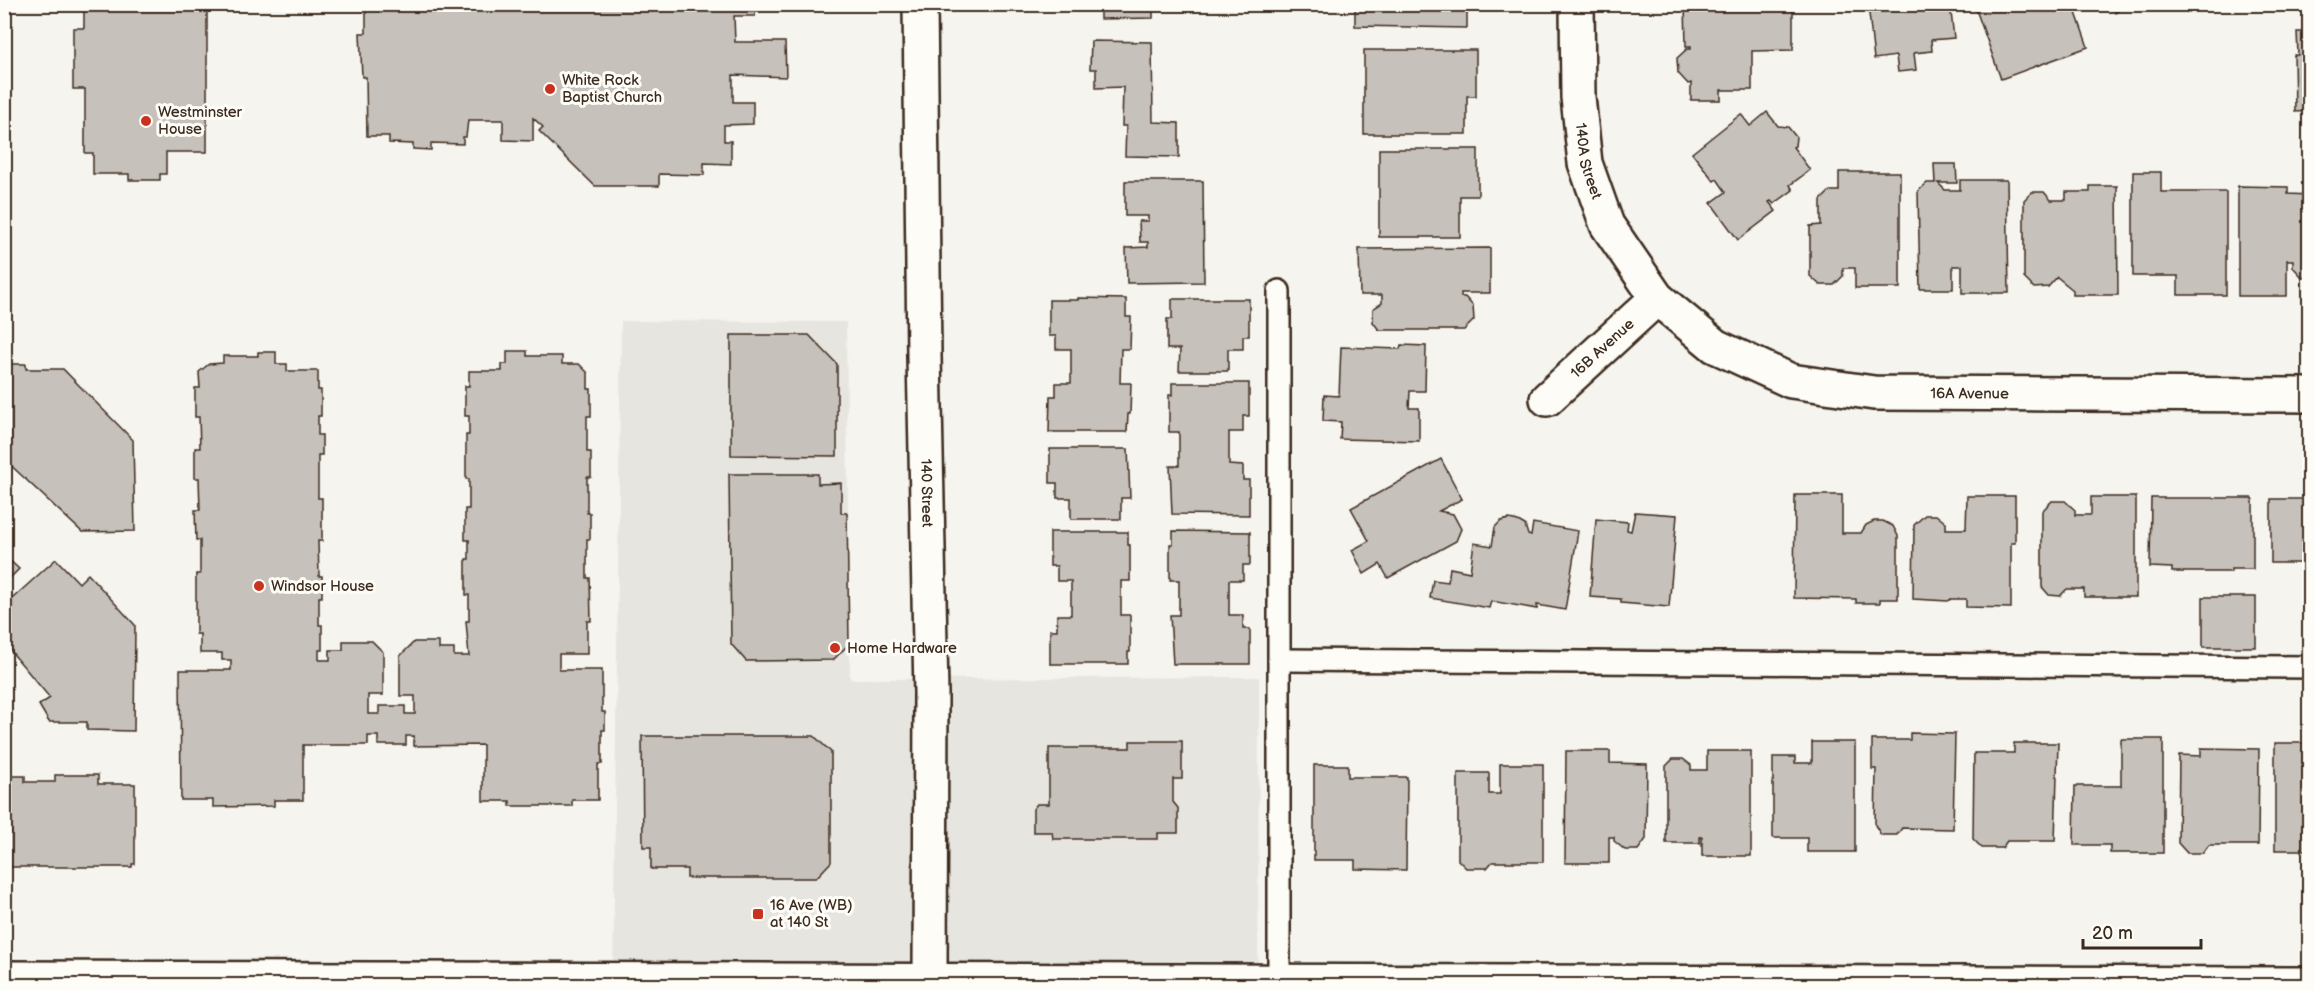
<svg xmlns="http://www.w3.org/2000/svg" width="2314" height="990" font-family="'Balsamiq Sans',sans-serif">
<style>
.built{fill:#e7e5df}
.building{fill:#c7c1bb;stroke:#3b2a1e;stroke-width:1.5}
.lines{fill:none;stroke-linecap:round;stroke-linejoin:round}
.service-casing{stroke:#3b2a1e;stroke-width:26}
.minor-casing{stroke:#3b2a1e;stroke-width:38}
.secondary-casing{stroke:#3b2a1e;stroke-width:38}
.service{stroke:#fdfcf7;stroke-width:21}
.minor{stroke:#fdfcf7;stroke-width:33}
.secondary{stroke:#fdfcf7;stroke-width:33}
.poi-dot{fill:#c8321e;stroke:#fdfcf7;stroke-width:2}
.labels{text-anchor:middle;stroke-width:6;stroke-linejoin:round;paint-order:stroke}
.poi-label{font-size:15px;fill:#3b2a1e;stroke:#fdfcf7;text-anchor:start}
.street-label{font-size:15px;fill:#3b2a1e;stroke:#fdfcf7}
</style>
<rect width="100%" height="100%" fill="#f5f4ee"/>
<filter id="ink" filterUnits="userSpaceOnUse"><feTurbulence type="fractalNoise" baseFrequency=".0167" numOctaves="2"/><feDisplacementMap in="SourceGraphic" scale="12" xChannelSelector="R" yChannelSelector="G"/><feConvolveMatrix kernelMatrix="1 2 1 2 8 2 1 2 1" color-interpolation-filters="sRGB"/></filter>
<g filter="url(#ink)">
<polygon class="built" points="621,321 846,322 850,679 1259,677 1258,981 613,980"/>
<g class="building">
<polygon points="84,4 207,4 207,152 166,152 166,174 160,174 160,180 129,180 129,174 93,174 93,153 85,153 85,89 73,89 73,28 84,28"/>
<polygon points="366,4 755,4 755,16 734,16 735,42 785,42 786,77 733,75 733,102 753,102 753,124 724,125 724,141 731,141 731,164 704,163 704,175 659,174 659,186 595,186 539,131 543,127 533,118 533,141 503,140 503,120 468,120 466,137 463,137 463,144 431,143 431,150 413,149 413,144 389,143 389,136 367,136 366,77 362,77 360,33 366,33"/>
<polygon points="1100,4 1153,4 1153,18 1100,19"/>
<polygon points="1355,4 1467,4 1467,28 1355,26"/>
<polygon points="1685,4 1793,4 1793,50 1752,51 1752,90 1721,90 1721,100 1691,100 1691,83 1688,84 1678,73 1677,58 1687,49 1691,49 1691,46 1686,46"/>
<polygon points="1868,4 1950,4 1954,38 1931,40 1932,51 1914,53 1916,70 1898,72 1896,56 1874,59"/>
<polygon points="1974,4 2073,4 2088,47 2001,79"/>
<polygon points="2107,4 2124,4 2116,13"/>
<polygon points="2297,32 2310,32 2310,111 2295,112 2294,55 2298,55"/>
<polygon points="1091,41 1152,42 1153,122 1179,123 1179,157 1125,156 1126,126 1122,126 1123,87 1096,88 1096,69 1090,69"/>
<polygon points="1364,50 1476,50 1476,96 1467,96 1467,134 1364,134"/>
<polygon points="1767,112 1778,126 1788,127 1796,137 1795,146 1793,147 1810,170 1790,185 1793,190 1774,204 1771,201 1769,202 1776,211 1738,240 1711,203 1726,192 1717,179 1714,181 1692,153 1741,114 1750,126"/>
<polygon points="1379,149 1478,149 1478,196 1460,196 1460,237 1379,237"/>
<polygon points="1934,164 1956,164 1957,183 1938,183 1945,190 1960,190 1960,180 2007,180 2009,293 1962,293 1962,266 1953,266 1953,289 1920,289 1918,191 1927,183 1935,183"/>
<polygon points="1839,172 1900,172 1900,288 1855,288 1855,268 1843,268 1843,276 1834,285 1820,285 1810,276 1810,226 1821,225 1821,200 1830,191 1839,191"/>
<polygon points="2133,172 2161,172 2161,192 2226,192 2226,295 2178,295 2178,276 2133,276"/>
<polygon points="1125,181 1203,181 1204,282 1127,283 1126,248 1148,247 1148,242 1140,242 1139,221 1148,221 1148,216 1125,216"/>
<polygon points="2090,186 2117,186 2118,295 2073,295 2073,290 2057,277 2048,287 2034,288 2024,278 2024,200 2032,192 2044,192 2051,200 2066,200 2066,192 2090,192"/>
<polygon points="2238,186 2288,187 2288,194 2310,195 2310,277 2302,277 2293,267 2293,260 2287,260 2287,296 2238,296"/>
<polygon points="1490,248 1490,293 1461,293 1461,297 1465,297 1473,306 1474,320 1464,330 1379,330 1373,322 1373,309 1382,303 1382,295 1360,295 1359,249"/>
<polygon points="1078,298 1126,299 1126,317 1131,317 1130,349 1121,349 1120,383 1131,383 1130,414 1128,414 1127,432 1049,432 1050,396 1056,396 1056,383 1071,383 1071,349 1056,349 1056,336 1049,336 1049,300 1078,300"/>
<polygon points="1172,299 1249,299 1249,336 1243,336 1243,349 1228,349 1228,371 1179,371 1180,349 1167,349 1167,319 1172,319"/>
<polygon points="731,335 809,335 837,364 837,456 731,455"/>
<polygon points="1401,345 1426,346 1425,391 1410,391 1409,408 1419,408 1419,441 1340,439 1341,422 1323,421 1324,395 1339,396 1341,347 1400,349"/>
<polygon points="507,351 527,351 527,356 562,356 562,364 579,364 588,373 588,389 591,389 591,416 587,416 587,452 591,452 591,477 587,477 587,513 590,513 590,539 587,539 587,578 590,578 591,621 587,621 587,654 559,654 559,670 602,670 602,712 605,712 605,730 602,730 602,764 598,764 598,800 572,800 572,806 510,806 510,801 483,801 483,745 414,746 414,736 406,736 406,745 378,745 378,736 368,736 368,745 303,745 303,800 274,800 274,806 213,807 213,800 181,800 180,670 231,670 231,660 222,660 222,653 200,653 200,634 196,634 196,574 200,574 200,540 196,540 195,510 200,510 199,478 195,478 195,448 200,448 199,417 195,417 195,388 200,388 199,372 209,364 223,363 223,356 258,356 258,352 276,352 276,364 287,364 287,371 318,371 318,390 321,390 321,416 318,416 318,435 322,435 322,455 318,455 318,498 322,498 322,541 318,541 319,576 322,576 322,597 319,597 319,625 322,625 322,650 319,650 319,660 330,660 330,650 343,650 343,641 372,641 383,652 383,695 368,695 368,714 379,714 379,706 405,706 405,714 415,714 415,696 400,696 400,656 414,642 439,642 439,649 454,649 454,656 469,656 466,621 469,621 469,595 466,595 466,559 469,559 469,540 465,540 465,509 469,509 469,479 466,479 466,435 469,435 469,416 465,416 465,386 469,386 469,371 502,371 502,364 507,364"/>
<polygon points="4,364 26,364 26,369 63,369 133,440 135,531 82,532 4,459"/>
<polygon points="1172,383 1249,383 1249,416 1243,416 1243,432 1229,432 1229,465 1243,466 1243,480 1249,480 1249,515 1172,514 1170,466 1179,466 1179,432 1169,432 1169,395 1172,395"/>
<polygon points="1050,449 1128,449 1130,498 1121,498 1121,519 1071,519 1071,498 1057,498 1057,483 1050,483"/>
<polygon points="1441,459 1462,499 1439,511 1453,514 1461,529 1456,541 1388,578 1380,564 1364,574 1352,550 1369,541 1351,508"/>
<polygon points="729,474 818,474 818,484 841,483 841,513 847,513 849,644 833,660 746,661 731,644"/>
<polygon points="1795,495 1842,495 1842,533 1861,533 1866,525 1874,521 1883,521 1893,526 1898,536 1898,599 1880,599 1880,603 1856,603 1856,599 1794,598"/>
<polygon points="1967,496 2015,496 2015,543 2011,543 2011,608 1966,607 1966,599 1951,599 1948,601 1913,599 1914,525 1925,515 1936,515 1946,523 1946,529 1966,529"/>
<polygon points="2091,497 2136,497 2136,597 2084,597 2084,589 2067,589 2060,596 2049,595 2042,587 2042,511 2052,501 2065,501 2075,510 2075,515 2091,515"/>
<polygon points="2151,498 2253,498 2253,569 2231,569 2231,572 2172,572 2172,568 2150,567"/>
<rect x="2271" y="499" width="39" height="64"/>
<polygon points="1635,512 1677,515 1669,607 1621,603 1621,599 1590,597 1596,519 1628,522 1627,530 1631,531"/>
<polygon points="1509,519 1518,521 1525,525 1528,535 1531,536 1533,523 1578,531 1565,610 1537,605 1537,609 1491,601 1489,608 1430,598 1433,580 1448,582 1450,568 1470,572 1474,543 1492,546 1495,527 1501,521"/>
<polygon points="1173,531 1250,532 1250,565 1243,565 1243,580 1229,580 1229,615 1243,615 1243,629 1250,629 1250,664 1173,664 1170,615 1179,615 1179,580 1170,580 1170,544 1173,544"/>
<polygon points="1050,532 1128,532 1128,545 1130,545 1130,581 1121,581 1121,615 1130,615 1130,652 1128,652 1128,664 1050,664 1050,630 1057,630 1057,615 1071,615 1071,581 1057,581 1057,566 1050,566"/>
<polygon points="4,555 19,569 4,584"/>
<polygon points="56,559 79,583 88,574 135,625 134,731 87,730 87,722 49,722 39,705 50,698 4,643 4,606"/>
<rect x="2203" y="597" width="53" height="50"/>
<polygon points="1910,733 1955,734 1953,829 1902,828 1897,835 1881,835 1875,825 1876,769 1872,769 1872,740 1910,740"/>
<polygon points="642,736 814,736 831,752 831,862 816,878 687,878 687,869 651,869 651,847 643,847"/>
<polygon points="2121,739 2163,739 2163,853 2110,853 2110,845 2074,845 2075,786 2121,786"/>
<polygon points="1130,741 1182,741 1182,779 1173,779 1173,802 1178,808 1178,833 1158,833 1158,839 1053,839 1052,832 1033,832 1033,809 1037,804 1049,804 1049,748 1130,748"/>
<polygon points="1812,742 1855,742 1855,852 1807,852 1807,838 1773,838 1773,757 1795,757 1795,763 1812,763"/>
<polygon points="2014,743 2058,743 2055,841 2007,841 2002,848 1982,848 1973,839 1974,753 2014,753"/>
<rect x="2275" y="743" width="35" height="107"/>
<polygon points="2201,748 2259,749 2258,845 2209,845 2203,853 2187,853 2178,843 2179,755 2201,756"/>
<polygon points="1566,751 1610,751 1610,763 1647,764 1646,839 1638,850 1625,850 1614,841 1614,837 1609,837 1609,863 1565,863"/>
<polygon points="1707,751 1751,751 1751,856 1702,856 1702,837 1700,837 1700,843 1666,843 1666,766 1673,759 1683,759 1691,765 1691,770 1707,770"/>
<polygon points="1500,764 1543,764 1543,862 1492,862 1487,868 1466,868 1458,860 1458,773 1489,773 1489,794 1500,794"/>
<polygon points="1314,765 1348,765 1348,777 1407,777 1406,870 1355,869 1355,860 1314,860"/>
<polygon points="55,775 98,775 98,784 135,784 135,864 132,864 132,867 4,867 4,776 25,776 25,782 55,782"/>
</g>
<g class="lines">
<defs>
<g id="service">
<polyline points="1279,291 1279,981"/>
<polyline points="1279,660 2310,667"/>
</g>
<g id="minor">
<path id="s1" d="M 1577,4 L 1578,97 L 1585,163 L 1607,225 L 1657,298 L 1715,346 L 1791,381 L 1874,393 L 2310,395"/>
<path id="s2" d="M 1547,399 L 1657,298"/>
</g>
<g id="secondary">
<path id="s3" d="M 920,4 L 924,356 L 931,693 L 930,980"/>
<polyline points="4,978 2310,984"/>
</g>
</defs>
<use href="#service" class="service-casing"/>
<use href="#minor" class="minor-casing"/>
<use href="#secondary" class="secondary-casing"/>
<use href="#service" class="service"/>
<use href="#minor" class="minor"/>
<use href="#secondary" class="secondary"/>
</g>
</g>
<g class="poi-dot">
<circle cx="550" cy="89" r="6"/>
<circle cx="146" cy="121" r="6"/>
<circle cx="259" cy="586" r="6"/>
<circle cx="835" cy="648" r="6"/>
<rect x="752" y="908" width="12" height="12" rx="3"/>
</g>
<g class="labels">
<g class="poi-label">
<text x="562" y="85">White Rock<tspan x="562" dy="17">Baptist Church</tspan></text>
<text x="158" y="117">Westminster<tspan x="158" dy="17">House</tspan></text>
<text x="271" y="591">Windsor House</text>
<text x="847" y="653">Home Hardware</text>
<text x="770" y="910">16 Ave (WB)<tspan x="770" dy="17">at 140 St</tspan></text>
</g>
<g class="street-label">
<text dy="5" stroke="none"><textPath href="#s1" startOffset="158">140A Street</textPath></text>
<text dy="5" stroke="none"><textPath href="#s2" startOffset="75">16B Avenue</textPath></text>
<text dy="5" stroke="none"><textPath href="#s1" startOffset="652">16A Avenue</textPath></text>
<text dy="5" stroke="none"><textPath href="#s3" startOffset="489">140 Street</textPath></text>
</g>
</g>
<rect width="2314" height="990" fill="none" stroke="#fdfcf7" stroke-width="24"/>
<rect x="12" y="12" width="2290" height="966" fill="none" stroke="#3b2a1e" stroke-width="2" filter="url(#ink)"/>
<path d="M2083 939v9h118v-9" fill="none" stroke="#3b2a1e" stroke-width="3"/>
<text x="2092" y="939" font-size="18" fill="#3b2a1e" stroke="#fdfcf7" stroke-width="4.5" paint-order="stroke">20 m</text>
</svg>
